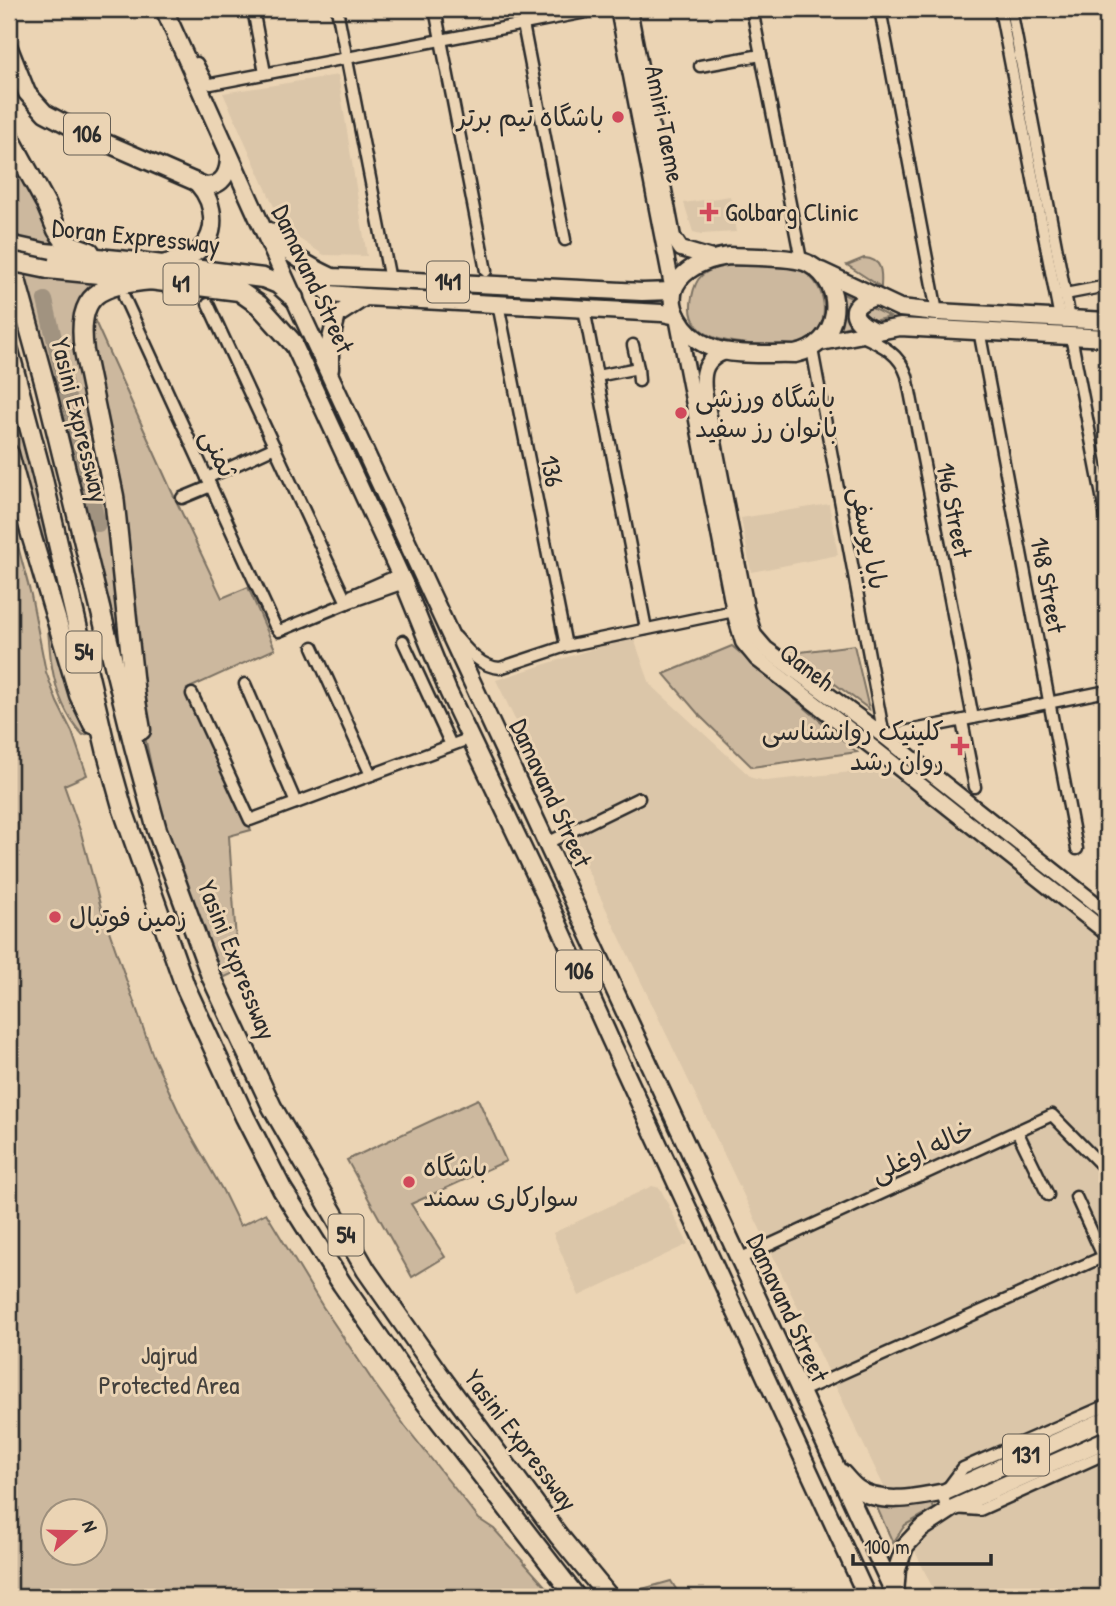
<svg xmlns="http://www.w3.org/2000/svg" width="1116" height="1606" font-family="'Patrick Hand','Playpen Sans Arabic',sans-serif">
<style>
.built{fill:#dbc6a9}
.green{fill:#ccb89e;stroke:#7c7264;stroke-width:2;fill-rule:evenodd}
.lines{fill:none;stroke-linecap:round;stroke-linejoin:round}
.river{stroke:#a19380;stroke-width:16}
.minor-casing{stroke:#2b2b2b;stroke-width:15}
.secondary-casing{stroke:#2b2b2b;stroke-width:19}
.primary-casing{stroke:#2b2b2b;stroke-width:21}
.trunk-casing{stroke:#2b2b2b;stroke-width:23}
.minor{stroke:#ebd4b4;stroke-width:10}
.secondary{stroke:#ebd4b4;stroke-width:14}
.primary{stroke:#ebd4b4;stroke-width:16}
.trunk{stroke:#ebd4b4;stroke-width:18}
.trunk-bridge-casing{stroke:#2b2b2b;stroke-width:23;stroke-linecap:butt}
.trunk-bridge{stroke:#ebd4b4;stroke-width:18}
.poi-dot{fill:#d1495b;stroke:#ebd4b4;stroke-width:2.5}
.labels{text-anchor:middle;stroke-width:6;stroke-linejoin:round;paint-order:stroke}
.shield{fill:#ebd4b4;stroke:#655e54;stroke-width:2}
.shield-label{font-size:24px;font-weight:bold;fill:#2b2b2b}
.poi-label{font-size:26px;fill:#2b2b2b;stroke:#ebd4b4;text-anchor:start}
.street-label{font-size:26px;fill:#2b2b2b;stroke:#ebd4b4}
.park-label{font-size:26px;fill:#43403c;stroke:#ebd4b4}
</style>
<rect width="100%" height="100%" fill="#ebd4b4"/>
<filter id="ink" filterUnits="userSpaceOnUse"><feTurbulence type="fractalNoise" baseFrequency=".0143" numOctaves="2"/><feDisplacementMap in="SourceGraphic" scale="14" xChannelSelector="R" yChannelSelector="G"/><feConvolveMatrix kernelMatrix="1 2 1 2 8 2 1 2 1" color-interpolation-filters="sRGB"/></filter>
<g filter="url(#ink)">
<g class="built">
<polygon points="338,75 367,256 324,255 284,229 223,93"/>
<polygon points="730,196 736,232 701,234 693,232 684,203"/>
<polygon points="829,504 838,555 751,572 741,518"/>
<polygon points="633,636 650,684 752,778 766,781 871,770 902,782 1107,942 1107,1597 937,1597 496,680"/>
<polygon points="652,1186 660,1188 688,1244 579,1296 553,1233"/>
</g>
<g class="green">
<polygon points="9,142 70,249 16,243 9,222"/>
<path d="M 864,258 C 882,259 882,271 881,287 L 847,265 Z"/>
<path d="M 723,265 C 741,265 759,266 776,267 C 783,267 791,267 798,269 C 836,284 831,347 790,345 C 757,343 681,351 692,297 C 696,275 704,272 723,265 Z"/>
<polygon points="23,269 126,280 87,299 101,443 133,708 66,428"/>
<polygon points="841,293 890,317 838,329 842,312"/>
<polygon points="89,308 172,492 222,598 248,587 275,649 187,689 251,830 229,836 238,971 223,978 193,905 163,816 156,789 145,737 86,349"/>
<polygon points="9,389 35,489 74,659 20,483 9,439"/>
<path d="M 9,468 L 87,734 L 83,735 C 66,718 56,691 52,667 C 49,650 49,631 46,614 C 36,566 21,516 9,468 Z"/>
<path d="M 9,513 L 31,595 L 46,672 L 57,702 L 72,732 L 87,775 L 64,785 L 81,833 L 101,908 L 153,1056 L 183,1121 L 223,1191 L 240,1226 L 266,1213 L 323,1307 L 374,1383 L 405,1426 L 479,1519 L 494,1529 L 555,1597 L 9,1597 ZM 52,1512 L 94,1512 L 94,1554 L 52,1554 Z"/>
<polygon points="854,645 869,709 793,653"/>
<polygon points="732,646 857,752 752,767 700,716 664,674"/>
<polygon points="478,1099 506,1161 411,1204 445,1257 412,1277 347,1160"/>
<polygon points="930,1499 934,1509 905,1525 893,1543 874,1501"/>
<polygon points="671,1581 681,1597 648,1597 642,1589"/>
</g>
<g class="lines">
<polyline class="river" points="45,300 98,524"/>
<defs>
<g id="minor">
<polyline points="253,9 265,73"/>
<polyline points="337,9 390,280"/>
<polyline points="435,9 486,271"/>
<polyline points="520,9 565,240"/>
<polyline points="752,9 801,260"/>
<polyline points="880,9 937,312"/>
<polyline points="1000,9 1060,318"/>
<polyline points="1011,9 1070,319"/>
<polyline points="197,63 207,82 211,84 602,9"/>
<polyline points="700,66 761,55"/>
<polyline points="1060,295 1107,286"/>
<polyline points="124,297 275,626"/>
<polyline points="208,304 347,603"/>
<polyline points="498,304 566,646"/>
<polyline points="584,309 646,629"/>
<polyline points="979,330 1077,849"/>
<path d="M 862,336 C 882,345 900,354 907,376 L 973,718"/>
<polyline points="1071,336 1107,522"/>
<polyline points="633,345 638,368"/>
<polyline points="812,349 884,736"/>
<polyline points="597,376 638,368 639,381"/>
<polyline points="207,478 275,447"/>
<polyline points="182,498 211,486"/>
<polyline points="352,595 400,574"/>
<polyline points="275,626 279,631 347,603 404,583"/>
<path d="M 456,637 C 468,651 481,667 500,668 L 566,646 L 734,611"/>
<polyline points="403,641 451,745"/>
<polyline points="313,647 371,775"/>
<polyline points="245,684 296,803"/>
<polyline points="192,694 250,820 471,738"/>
<polyline points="962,721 975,787"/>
<polyline points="884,736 1107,691"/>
<polyline points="547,843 639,798"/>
<polyline points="1017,1131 1048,1195"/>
<polyline points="1076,1197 1103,1256"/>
<polyline points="739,1259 1052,1115 1107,1171"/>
<polyline points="800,1392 1107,1255"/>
<polyline points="1107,1405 963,1468 945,1492 944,1500 945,1504 953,1508 980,1510 1107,1453"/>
</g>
<g id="secondary">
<polyline points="618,9 673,291"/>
<polyline points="629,9 673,237 681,249 712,258"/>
<polyline points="677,317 734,611 743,642 757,659 876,750 1107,933"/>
<path d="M 725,352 C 706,359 702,370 704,390 L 746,608 L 754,635 L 766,649 L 884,736 L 1107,913"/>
</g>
<g id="primary">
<polyline points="164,9 294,298 896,1597"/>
<path d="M 9,48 L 27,93 L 45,113 L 81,132 L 205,186 C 224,186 229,172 229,156"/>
<path d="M 269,231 C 285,253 307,265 332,277 L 642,292 L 673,291"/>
<path d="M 729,256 C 746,257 796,256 809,264 C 849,286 840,346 795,354 C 769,353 734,357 710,347 C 696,341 685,331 678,318 C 658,280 697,260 729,256 Z"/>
<path d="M 163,264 C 173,261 185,259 195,253 C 220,237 215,203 198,184"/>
<polyline points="821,271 900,308 937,312 1107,321"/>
<path d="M 332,277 L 325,280 C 323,287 324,290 330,294 L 365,297"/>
<path d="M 875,331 C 850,320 846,305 875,297"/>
<polyline points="821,342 900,327 1107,338"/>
<polyline points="293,343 404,583 448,691 554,914 610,1039 867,1597"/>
<polyline points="330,369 330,343 337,315 365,297 662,313 677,316"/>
<path d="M 842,1473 C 847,1478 852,1485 858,1489 C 881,1506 919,1497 945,1492 L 1107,1419"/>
<polyline points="895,1595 897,1569 905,1546 921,1529 953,1508 1107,1439"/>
</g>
<g id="trunk">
<polyline points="9,136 46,204 57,230 64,240 71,245 90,252"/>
<polyline points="9,245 45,253 139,262 263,278 278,284 294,298"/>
<polyline points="9,254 45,385 134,746 157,830 211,976 272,1107 366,1270 438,1373 558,1535 609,1597"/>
<polyline points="48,269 109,275 239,291 259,305 293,343"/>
<polyline points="9,351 42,475 107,753 123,810 185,986 245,1117 282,1189 342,1284 416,1390 576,1597"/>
<polyline points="9,454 32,538 79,695 93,724"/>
<path d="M 141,730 L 135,695 L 114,496 L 84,351 C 76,292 100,285 152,280"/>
</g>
</defs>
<use href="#minor" class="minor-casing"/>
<use href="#secondary" class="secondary-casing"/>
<use href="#primary" class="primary-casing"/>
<use href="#trunk" class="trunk-casing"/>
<use href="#minor" class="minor"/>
<use href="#secondary" class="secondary"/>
<use href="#primary" class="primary"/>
<use href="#trunk" class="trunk"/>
<defs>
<polyline id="trunk-bridge" points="9,261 48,269"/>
</defs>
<use href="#trunk-bridge" class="trunk-bridge-casing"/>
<use href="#trunk-bridge" class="trunk-bridge"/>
</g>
</g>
<g class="poi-dot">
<circle cx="618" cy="117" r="7"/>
<path d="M705.5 201.5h7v7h7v7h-7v7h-7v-7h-7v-7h7z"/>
<circle cx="681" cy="413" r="7"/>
<path d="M956.5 735.5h7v7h7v7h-7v7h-7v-7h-7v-7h7z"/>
<circle cx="55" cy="917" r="7"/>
<circle cx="409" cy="1182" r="7"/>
</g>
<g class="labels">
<g class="shield">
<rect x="64" y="113.5" width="46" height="41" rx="5"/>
<rect x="427" y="261.5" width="42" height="41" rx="5"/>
<rect x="163.5" y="263.5" width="35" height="41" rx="5"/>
<rect x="66.5" y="631.5" width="35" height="41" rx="5"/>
<rect x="556" y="950.5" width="46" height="41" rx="5"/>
<rect x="328.5" y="1214.5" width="35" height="41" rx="5"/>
<rect x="1003" y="1434.5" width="46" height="41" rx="5"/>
</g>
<g class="shield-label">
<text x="87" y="142">106</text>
<text x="448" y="290">141</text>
<text x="181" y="292">41</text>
<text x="84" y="660">54</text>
<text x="579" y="979">106</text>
<text x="346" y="1243">54</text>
<text x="1026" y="1463">131</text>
</g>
<g class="poi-label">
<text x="604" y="126" text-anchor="end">باشگاه تیم برتر</text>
<text x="725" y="221">Golbarg Clinic</text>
<text x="695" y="407">باشگاه ورزشی<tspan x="695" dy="30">بانوان رز سفید</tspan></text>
<text x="944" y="740" text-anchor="end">کلینیک روانشناسی<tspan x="944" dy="30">روان رشد</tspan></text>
<text x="69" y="926">زمین فوتبال</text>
<text x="423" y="1176">باشگاه<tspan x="423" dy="30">سوارکاری سمند</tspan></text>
</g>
<g class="street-label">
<text transform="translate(665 124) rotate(79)" y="9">Amiri Taeme</text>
<text transform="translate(136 236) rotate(6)" y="9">Doran Expressway</text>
<text transform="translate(313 279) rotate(65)" y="9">Damavand Street</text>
<text transform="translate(80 420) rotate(76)" y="9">Yasini Expressway</text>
<text transform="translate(219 453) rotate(65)" y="9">ثمنی</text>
<text transform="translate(552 471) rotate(79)" y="9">136</text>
<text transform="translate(954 510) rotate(79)" y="9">146 Street</text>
<text transform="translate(869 538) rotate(79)" y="9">بابا یوسفی</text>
<text transform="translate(1048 585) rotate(79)" y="9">148 Street</text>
<text transform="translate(807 667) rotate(37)" y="9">Qaneh</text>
<text transform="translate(551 793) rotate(65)" y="9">Damavand Street</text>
<text transform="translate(237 960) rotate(68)" y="9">Yasini Expressway</text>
<text transform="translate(922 1151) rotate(-25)" y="9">خاله اوغلی</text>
<text transform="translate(788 1308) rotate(65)" y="9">Damavand Street</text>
<text transform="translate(521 1440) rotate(53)" y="9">Yasini Expressway</text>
</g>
<g class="park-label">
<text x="169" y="1364">Jajrud<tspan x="169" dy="30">Protected Area</tspan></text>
</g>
</g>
<rect width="1116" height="1606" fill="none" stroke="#ebd4b4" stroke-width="35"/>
<rect x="18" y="18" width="1081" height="1571" fill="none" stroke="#2b2b2b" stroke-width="2.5" filter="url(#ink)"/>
<g transform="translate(74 1532) rotate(70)"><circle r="33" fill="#ebd4b4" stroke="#9e907d" stroke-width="2"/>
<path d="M0-5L12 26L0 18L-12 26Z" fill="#d1495b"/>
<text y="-10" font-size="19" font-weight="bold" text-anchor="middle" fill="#2b2b2b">N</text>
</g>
<path d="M853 1554v10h138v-10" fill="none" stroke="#2b2b2b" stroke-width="3.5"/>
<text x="864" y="1554" font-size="21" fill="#2b2b2b" stroke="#ebd4b4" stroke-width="5" paint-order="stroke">100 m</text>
</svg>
